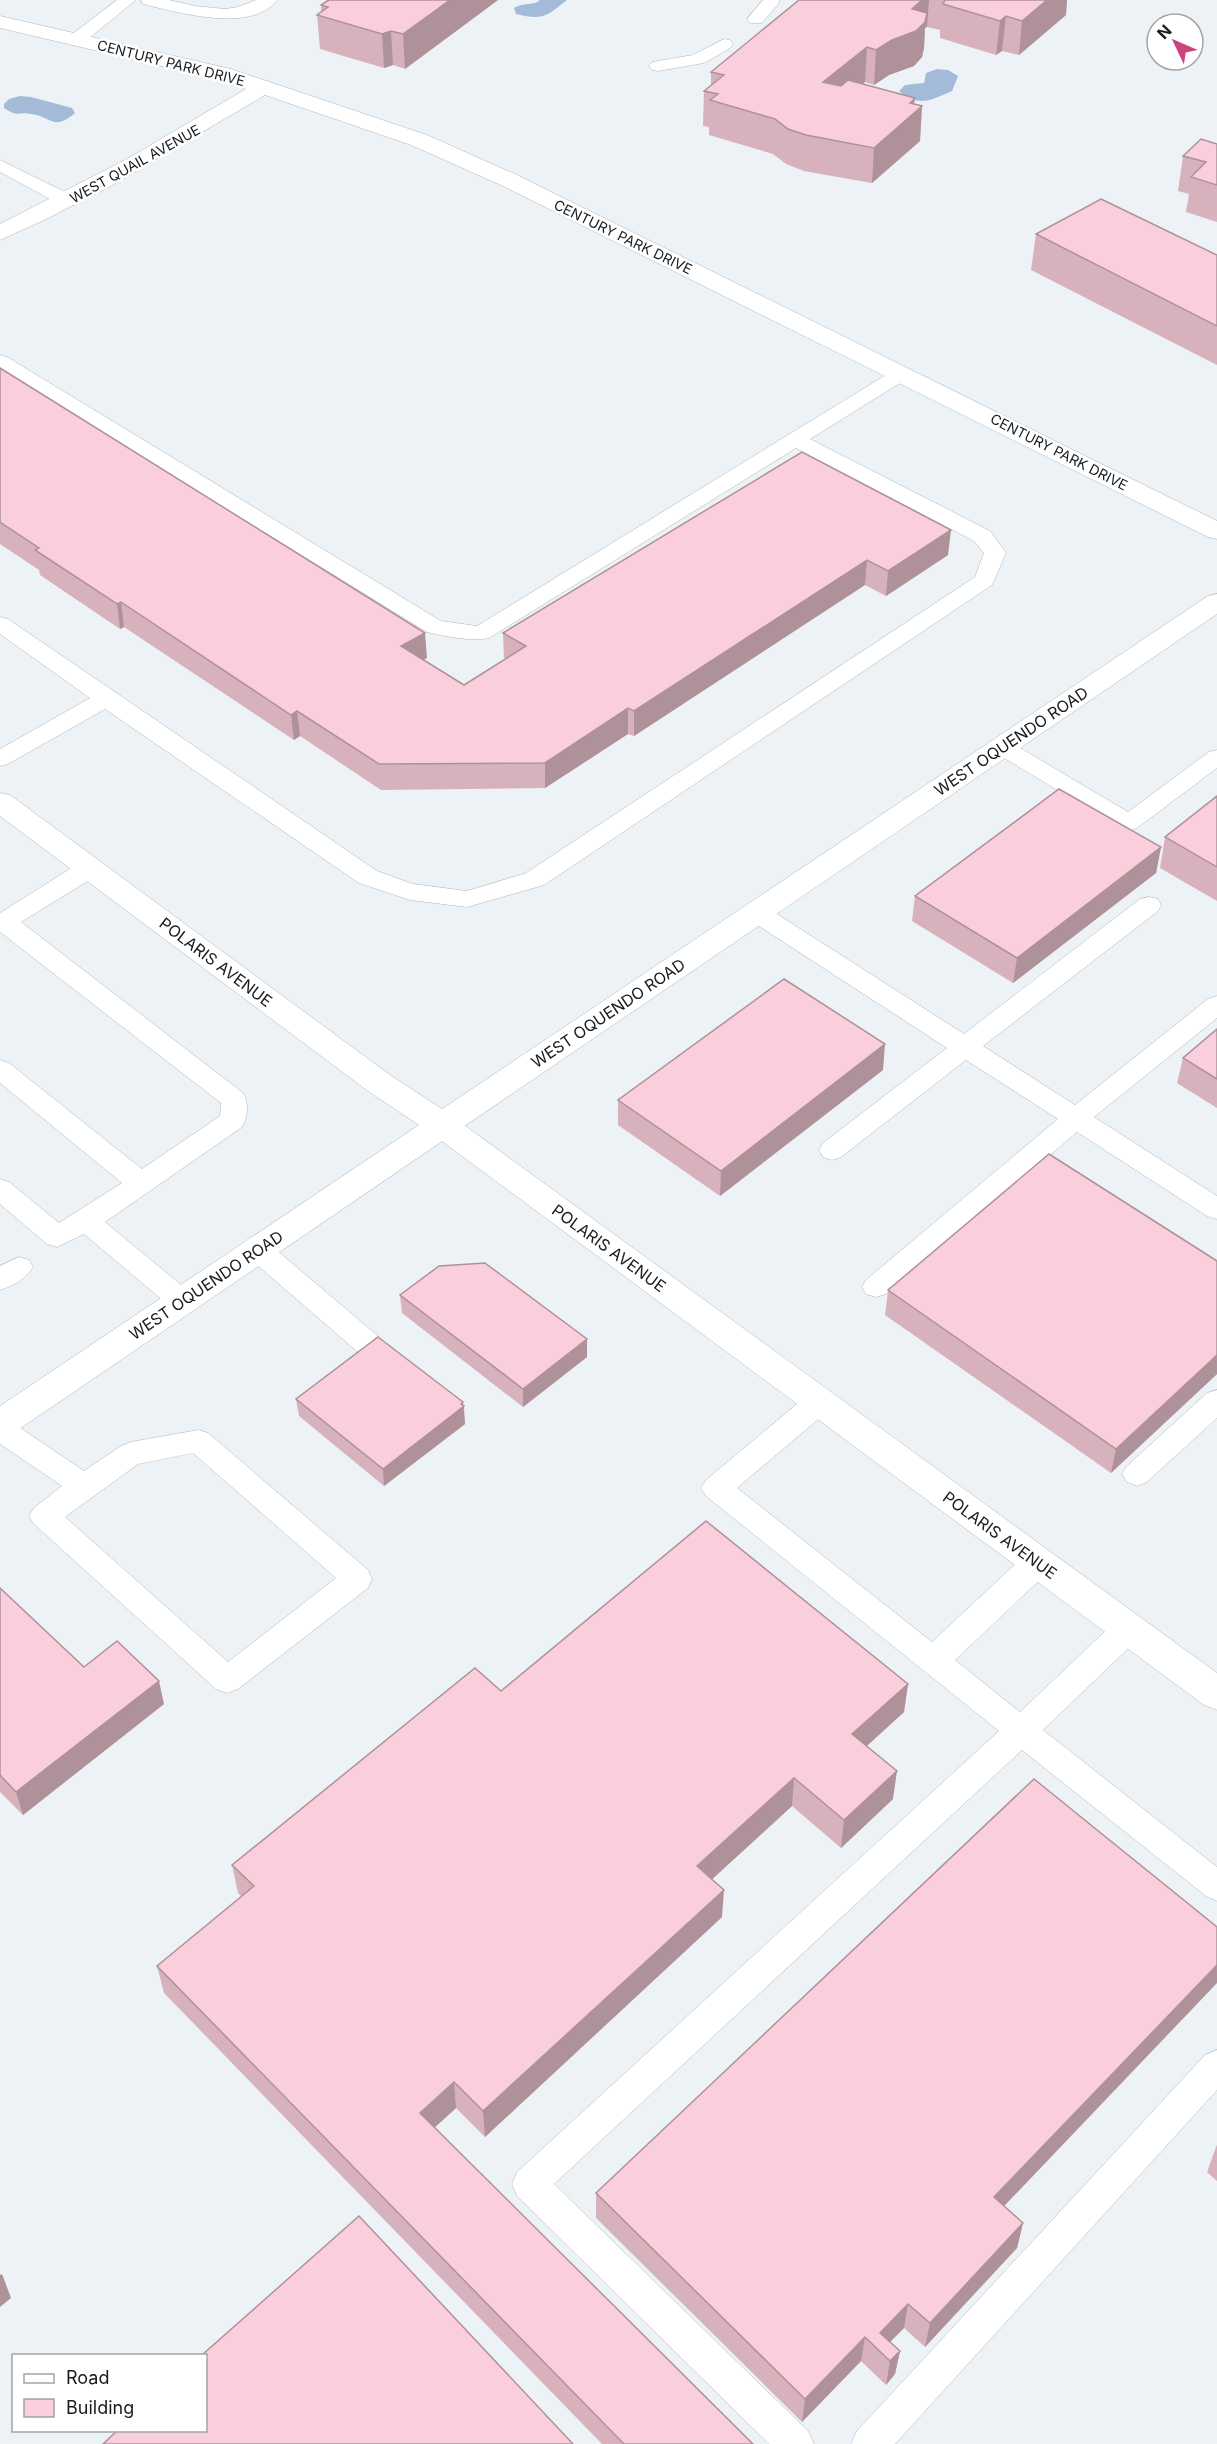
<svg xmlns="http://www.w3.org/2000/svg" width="1217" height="2444" font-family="Inter,sans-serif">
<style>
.water{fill:#a4bad9}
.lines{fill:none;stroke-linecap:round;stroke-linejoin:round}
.service-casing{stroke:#b0b5b8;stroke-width:1}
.minor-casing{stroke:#b0b5b8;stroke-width:1}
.tertiary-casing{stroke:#b0b5b8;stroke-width:1}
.service{fill:#fff;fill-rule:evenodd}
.minor{fill:#fff;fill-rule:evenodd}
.tertiary{fill:#fff;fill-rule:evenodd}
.wall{fill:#d7b2bc}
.shaded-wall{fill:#af9199}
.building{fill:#facfdb;stroke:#af9199;stroke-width:1.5}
.labels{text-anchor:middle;stroke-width:5;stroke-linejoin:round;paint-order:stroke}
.far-street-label{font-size:14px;fill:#1a1b1d;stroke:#fff}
.street-label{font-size:16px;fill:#1a1b1d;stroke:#fff}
</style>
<rect width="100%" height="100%" fill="#edf2f6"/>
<g class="water">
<path d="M 540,0 L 567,0 C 548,15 544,21 516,14 L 514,8 C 523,2 535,6 540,0 Z"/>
<path d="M 937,69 L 948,70 L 958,76 L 952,91 C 930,100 920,108 899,91 L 905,85 L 924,83 L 926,73 Z"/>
<path d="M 20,96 L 31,97 L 72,108 L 75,113 C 53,132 51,116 31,114 C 16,111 19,118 4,108 L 4,104 L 9,99 Z"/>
</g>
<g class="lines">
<defs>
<g id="service">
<polygon points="117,0 136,0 83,43 71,43 68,39 71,35"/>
<path d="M 141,0 L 169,0 L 195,6 L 225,9 L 238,7 L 256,0 L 277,0 C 252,34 176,12 143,4 Z"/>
<polygon points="763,0 779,0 779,3 762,23 750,23 747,19"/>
<polygon points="724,39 730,40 733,44 730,48 704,63 658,71 652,70 649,66 652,62 693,55"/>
<polygon points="0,160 75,197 77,201 75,205 61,205 0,172"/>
<path d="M 0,355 L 7,357 L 441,621 L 477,626 L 894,370 L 908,370 L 911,374 L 908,378 L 810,439 L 990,531 L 1006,553 L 992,585 L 544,885 L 467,907 L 410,900 L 359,883 L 105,709 L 8,764 L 0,766 L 0,749 L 90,698 L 0,634 L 0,617 L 8,619 L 377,871 L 413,884 L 467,891 L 526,873 L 975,577 L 984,553 L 974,541 L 796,448 L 489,638 C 471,642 445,636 427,632 L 0,370 Z"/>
<polygon points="1002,740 1010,742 1128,812 1209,752 1217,750 1217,768 1137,828 1129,831 1121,828 994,752 990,747 994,742"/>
<path d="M 90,860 L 99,862 L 102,868 L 99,874 L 21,922 L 243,1093 C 249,1103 248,1117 242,1127 L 105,1222 L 192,1294 L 196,1301 L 192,1308 L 182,1312 L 172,1308 L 84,1234 L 57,1247 L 47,1244 L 0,1204 L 0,1179 L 9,1182 L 59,1223 L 122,1183 L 0,1083 L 0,1060 L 9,1063 L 142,1169 L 220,1116 L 221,1103 L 0,932 L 0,913 L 81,862 Z"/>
<polygon points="1149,897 1158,899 1161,905 1158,911 983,1046 1075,1105 1208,999 1217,996 1217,1018 1094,1117 1217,1196 1217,1219 1207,1216 1077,1132 886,1294 876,1297 866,1294 862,1287 866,1280 1058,1119 966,1060 841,1157 832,1160 823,1157 819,1150 823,1143 947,1048 748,919 745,913 748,907 757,905 766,907 964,1034 1140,899"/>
<polygon points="258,1240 268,1243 379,1337 383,1345 379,1353 369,1356 359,1353 248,1257 244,1250 248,1243"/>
<path d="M 19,1257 L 29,1260 L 33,1267 C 26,1279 13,1286 0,1290 L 0,1266 Z"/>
<polygon points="1217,1390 1217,1418 1147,1482 1137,1486 1127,1482 1122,1474 1127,1466 1207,1393"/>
<polygon points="819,1391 829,1394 833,1402 829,1410 737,1488 932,1642 1026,1554 1037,1551 1048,1554 1052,1563 1048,1572 955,1660 1020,1712 1117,1620 1128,1616 1139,1620 1143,1629 1139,1638 1043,1730 1217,1867 1217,1901 1206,1896 1022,1750 554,2184 808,2431 814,2444 769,2444 517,2196 512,2184 517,2172 999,1731 706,1496 701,1488 706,1480 809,1394"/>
<path d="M 0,1418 L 10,1421 L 84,1471 L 121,1446 L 131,1442 L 198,1430 L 208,1433 L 368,1570 L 372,1579 L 368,1588 L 238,1689 L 227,1693 L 216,1689 L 34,1524 L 29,1516 L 34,1508 L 62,1486 L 0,1444 ZM 193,1453 L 336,1578 L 228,1662 L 65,1517 L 138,1464 Z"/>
<polygon points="1217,2050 1217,2090 895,2444 851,2444 857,2431 1205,2055"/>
</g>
<g id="minor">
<polygon points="0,16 231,69 427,135 519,176 1217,521 1217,539 1208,537 503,186 411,145 265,95 109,187 42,221 0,240 0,224 127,159 246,89 217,79 0,28"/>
<polygon points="442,1113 453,1117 1217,1673 1217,1710 1204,1705 431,1133 426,1125 431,1117"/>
</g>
<polygon id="tertiary" points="1217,594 1217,614 12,1434 0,1438 0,1406 419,1125 368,1091 0,816 0,793 10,795 390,1075 442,1109 1208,596"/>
</defs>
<use href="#service" class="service-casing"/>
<use href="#minor" class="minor-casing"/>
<use href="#tertiary" class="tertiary-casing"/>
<use href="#service" class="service"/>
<use href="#minor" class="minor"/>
<use href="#tertiary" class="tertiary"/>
</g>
<g class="wall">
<polygon points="327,0 498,0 405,69 393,65 384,68 320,49 317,15 321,12 321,5"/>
<polygon points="799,0 1067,0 1066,15 1019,55 1002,51 996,55 940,38 940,30 927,27 925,28 924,48 922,57 914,66 889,75 874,85 865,82 863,84 914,104 922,106 920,141 872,183 804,171 786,164 773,154 709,135 709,127 703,126 704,91 711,85 711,72"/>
<polygon points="1217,144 1217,222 1186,212 1189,194 1178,191 1183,156"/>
<polygon points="1036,234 1217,255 1217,365 1031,270"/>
<polygon points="0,368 427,658 423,660 464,685 506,659 504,658 503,633 802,452 948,555 886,596 865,585 634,736 628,734 545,788 381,790 300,736 294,740 124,627 120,629 40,575 39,570 0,544"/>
<polygon points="1217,796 1217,901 1160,868 1165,837"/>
<polygon points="1161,847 1156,873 1013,983 912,921 915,896"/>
<polygon points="1217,1029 1217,1108 1177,1083 1183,1058"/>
<polygon points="883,1070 720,1196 618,1125 618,1100"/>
<polygon points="1217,1261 1217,1374 1111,1473 885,1315 888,1290"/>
<polygon points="400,1295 587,1339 587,1357 523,1407 402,1313"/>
<polygon points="296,1399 463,1405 464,1406 465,1424 384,1486 299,1416"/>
<polygon points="0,1588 84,1667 164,1704 23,1815 0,1792"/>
<polygon points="908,1684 904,1712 867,1746 893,1799 841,1848 792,1806 712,1879 722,1917 485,2137 456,2108 434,2128 753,2444 602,2444 164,1993 157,1966 242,1897 238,1893 232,1865 501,1691"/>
<polygon points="1217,2145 1217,2181 1207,2172 1216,2147"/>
<polygon points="596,2193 1004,2206 1023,2223 1017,2248 925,2347 904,2328 890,2342 900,2351 895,2374 886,2385 861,2361 802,2422 596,2218"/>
</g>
<g class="shaded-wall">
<polygon points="450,0 498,0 405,69 403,34"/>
<polygon points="922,0 929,0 927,27 925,28 924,48 922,57 914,66 889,75 874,85 876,50 892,40 912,9"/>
<polygon points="1047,0 1067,0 1066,15 1019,55 1022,21"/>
<polygon points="1006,16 1002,51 996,55 1000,21"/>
<polygon points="391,31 393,65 384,68 382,34"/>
<polygon points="867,47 865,82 821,117 823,82"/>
<polygon points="915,98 913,114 922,106 920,141 872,183 874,148 910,103"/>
<polygon points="951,530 948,555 886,596 888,571"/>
<polygon points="867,560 865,585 634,736 634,711"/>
<polygon points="121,602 124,627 120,629 117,604"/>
<polygon points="425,633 427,658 403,671 401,646"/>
<polygon points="628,708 628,734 545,788 545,763"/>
<polygon points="297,711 300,736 294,740 291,715"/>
<polygon points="1161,847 1156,873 1013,983 1017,958"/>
<polygon points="885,1044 883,1070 720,1196 721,1171"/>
<polygon points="587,1339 587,1357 523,1407 523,1389"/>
<polygon points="1217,1355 1217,1374 1111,1473 1116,1449"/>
<polygon points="463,1402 465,1424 384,1486 383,1469"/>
<polygon points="159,1681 164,1704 23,1815 16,1792"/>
<polygon points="908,1684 904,1712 849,1762 852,1734"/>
<polygon points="897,1771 893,1799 841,1848 844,1820"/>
<polygon points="794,1778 792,1806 696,1894 697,1866"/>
<polygon points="724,1890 722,1917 485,2137 483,2111"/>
<polygon points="1217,1965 1217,1983 989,2222 994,2197"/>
<polygon points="454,2082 456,2108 422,2139 420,2113"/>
<polygon points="1023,2223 1017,2248 925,2347 930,2323"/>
<polygon points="2,2274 11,2298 0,2307 0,2275"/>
<polygon points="908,2304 904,2328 880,2352 880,2333"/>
<polygon points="865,2337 861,2361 802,2422 805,2399"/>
<polygon points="900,2351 895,2374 886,2385 890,2361"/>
</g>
<g class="building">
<polygon points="329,0 450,0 403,34 391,31 382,34 317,15 328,7 321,5"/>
<polygon points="799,0 922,0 912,9 927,13 925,22 916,31 892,40 876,50 867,47 823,82 841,86 848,80 915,98 910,103 922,106 874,148 806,135 788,129 775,119 710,100 718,94 704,91 724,75 711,72"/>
<polygon points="945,0 1047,0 1022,21 1006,16 1000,21 943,4"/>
<polygon points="1201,139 1217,144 1217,185 1191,177 1206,162 1183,156"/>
<polygon points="1101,199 1217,255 1217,326 1036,234"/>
<polygon points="0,368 425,633 401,646 464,685 526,646 503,633 802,452 951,530 888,571 867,560 634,711 628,708 545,763 379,764 297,711 291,715 121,602 117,604 35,550 39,548 0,522"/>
<polygon points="1059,789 1161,847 1017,958 915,896"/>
<polygon points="1217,796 1217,867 1165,837"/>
<polygon points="784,979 885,1044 721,1171 618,1100"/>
<polygon points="1217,1029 1217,1079 1183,1058"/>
<polygon points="1049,1154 1217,1261 1217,1355 1116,1449 888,1290"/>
<polygon points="485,1263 587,1339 523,1389 400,1295 439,1266"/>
<polygon points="378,1337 463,1402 461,1404 464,1406 383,1469 296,1399"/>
<polygon points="706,1521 908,1684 852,1734 897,1771 844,1820 794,1778 697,1866 724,1890 483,2111 454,2082 420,2113 753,2444 624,2444 157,1966 254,1886 232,1865 475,1668 501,1691"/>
<polygon points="0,1588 84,1667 117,1641 159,1681 16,1792 0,1775"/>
<polygon points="1034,1779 1217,1927 1217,1965 994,2197 1023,2223 930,2323 908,2304 880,2333 900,2351 890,2361 865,2337 805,2399 596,2193"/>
<polygon points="359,2216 573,2444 103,2444 118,2430 206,2430 206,2355 202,2355"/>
</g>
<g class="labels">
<g class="far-street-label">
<text transform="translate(171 63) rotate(14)" y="5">CENTURY PARK DRIVE</text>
<text transform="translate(135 164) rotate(-29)" y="5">WEST QUAIL AVENUE</text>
<text transform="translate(623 237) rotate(26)" y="5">CENTURY PARK DRIVE</text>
<text transform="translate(1059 452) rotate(27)" y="5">CENTURY PARK DRIVE</text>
</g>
<g class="street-label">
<text transform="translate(1011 741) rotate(-34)" y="6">WEST OQUENDO ROAD</text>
<text transform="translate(216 962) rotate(37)" y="6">POLARIS AVENUE</text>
<text transform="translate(608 1013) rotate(-34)" y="6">WEST OQUENDO ROAD</text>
<text transform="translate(609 1248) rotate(36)" y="6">POLARIS AVENUE</text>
<text transform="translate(206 1285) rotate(-34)" y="6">WEST OQUENDO ROAD</text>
<text transform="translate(1000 1535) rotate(36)" y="6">POLARIS AVENUE</text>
</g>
</g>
<rect x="12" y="2354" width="195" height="78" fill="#ffffff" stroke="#a3a4a5" stroke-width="1.5"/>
<rect x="24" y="2374" width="30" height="9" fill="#ffffff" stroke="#a3a4a5" stroke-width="1.5"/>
<text x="66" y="2384" font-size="18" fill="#1a1b1d">Road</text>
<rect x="24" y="2399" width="30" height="18" fill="#facfdb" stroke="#a3a4a5" stroke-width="1.5"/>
<text x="66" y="2414" font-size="18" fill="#1a1b1d">Building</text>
<g transform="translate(1175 42) rotate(314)"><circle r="28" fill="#ffffff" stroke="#a3a4a5" stroke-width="1.5"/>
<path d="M0-4.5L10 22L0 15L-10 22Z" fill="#cd437d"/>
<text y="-9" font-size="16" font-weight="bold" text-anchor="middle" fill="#1a1b1d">N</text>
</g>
</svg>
